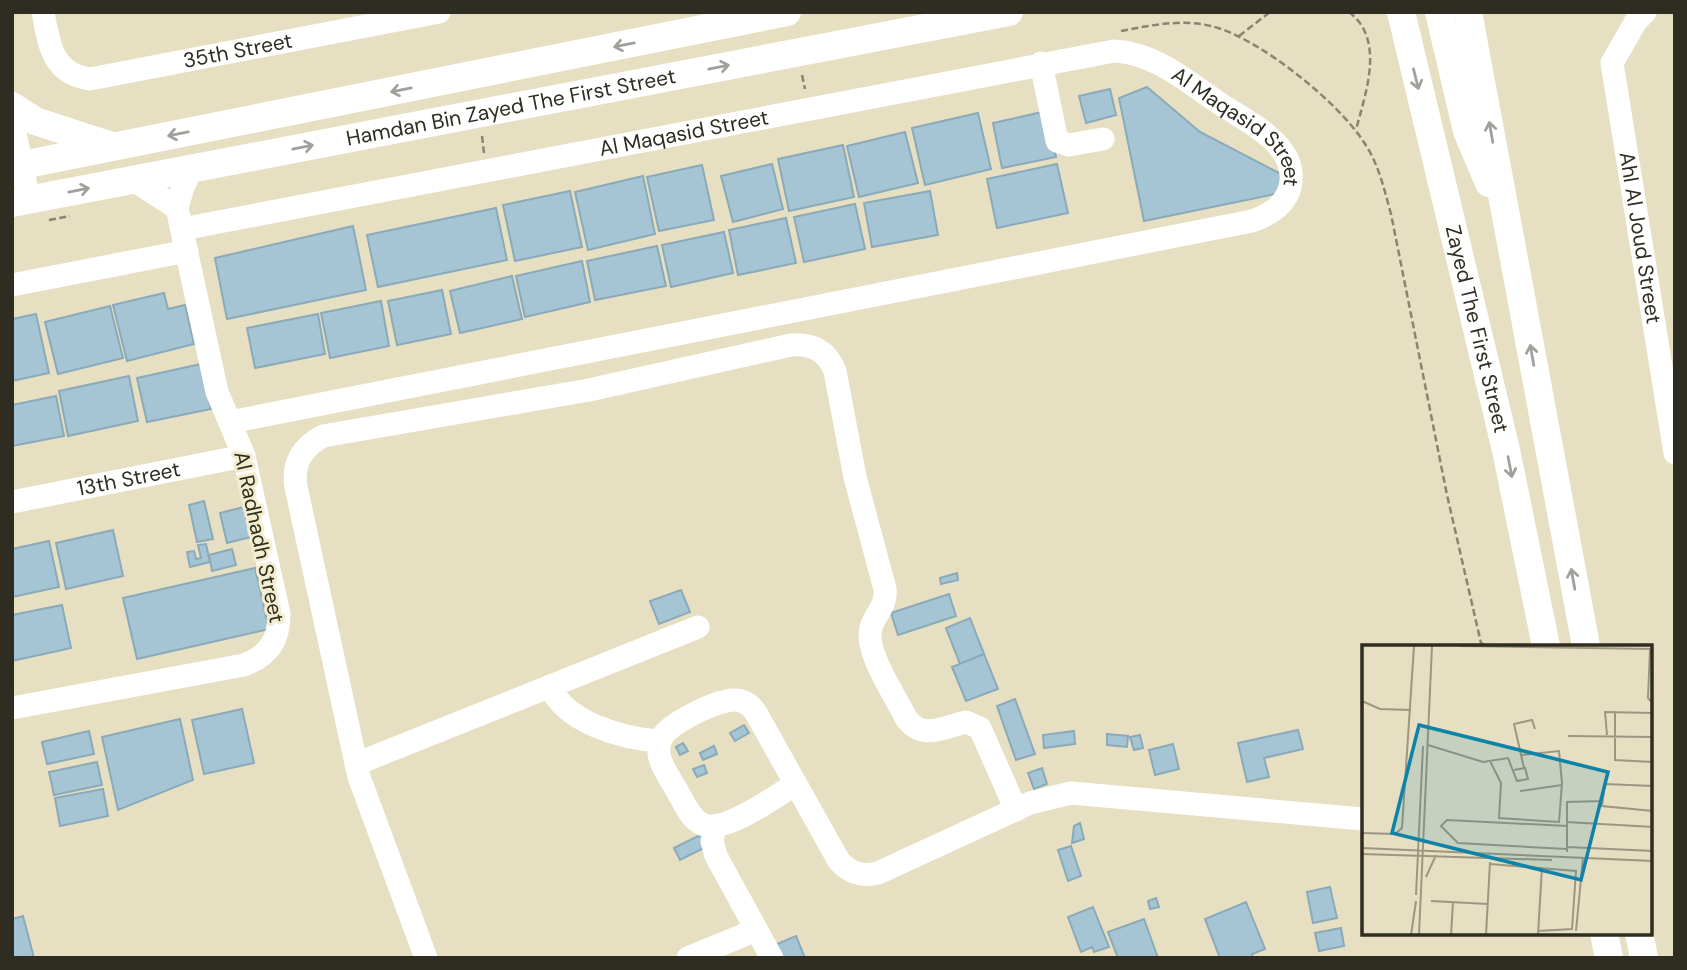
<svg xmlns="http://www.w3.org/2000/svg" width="1687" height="970" font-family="'DM Sans',sans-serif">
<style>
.building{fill:#a5c5d4;stroke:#8baab9;stroke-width:2}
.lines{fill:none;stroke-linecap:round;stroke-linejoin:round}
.path{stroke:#8a8571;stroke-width:2.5;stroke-dasharray:7 3.5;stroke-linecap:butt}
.minor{stroke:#fff;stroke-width:23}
.major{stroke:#fff;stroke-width:28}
.oneway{stroke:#a1a09b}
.labels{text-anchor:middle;stroke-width:6;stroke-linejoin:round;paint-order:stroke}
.street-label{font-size:21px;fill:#2f2c21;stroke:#f3edcf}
.inset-road{fill:none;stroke:#9d9782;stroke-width:2}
.view{fill:#0e82a8;fill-opacity:0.15;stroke:#0e82a8;stroke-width:3.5}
.inset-edge{fill:none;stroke:#2f2c21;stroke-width:3.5}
</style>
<rect width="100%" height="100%" fill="#e6dfc2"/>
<g class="building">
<polygon points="1147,87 1200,132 1281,174 1285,192 1144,221 1119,98"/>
<polygon points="1110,89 1116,115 1086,123 1079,96"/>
<polygon points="1047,111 1056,157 1002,168 993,123"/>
<polygon points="978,113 991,169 925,185 912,128"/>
<polygon points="905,132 918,183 859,197 847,146"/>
<polygon points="843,145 854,197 789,211 778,159"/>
<polygon points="772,164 783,209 733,222 721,176"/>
<polygon points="1057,164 1068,213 997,228 987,179"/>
<polygon points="702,165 714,220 659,231 647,177"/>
<polygon points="643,176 655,234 588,250 575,192"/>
<polygon points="570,191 582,247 515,261 503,205"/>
<polygon points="930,191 938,235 872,247 864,203"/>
<polygon points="855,204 865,249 804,262 794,217"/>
<polygon points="496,208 507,260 378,287 367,235"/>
<polygon points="786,218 796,263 738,275 729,230"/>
<polygon points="353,226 366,290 227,319 215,258"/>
<polygon points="724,232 733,273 671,287 662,245"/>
<polygon points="657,246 666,286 595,300 587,261"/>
<polygon points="582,261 590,302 525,317 516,276"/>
<polygon points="512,276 522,319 460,333 450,291"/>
<polygon points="442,290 451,334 397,345 388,301"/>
<polygon points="164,293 168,309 185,305 194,344 127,361 113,305"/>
<polygon points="381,301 389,346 330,358 321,313"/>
<polygon points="110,306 123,358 58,374 45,322"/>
<polygon points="36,314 49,373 12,381 12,319"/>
<polygon points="318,314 325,354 255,368 247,328"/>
<polygon points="201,364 211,409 147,422 137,378"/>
<polygon points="129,376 138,421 68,436 59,391"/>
<polygon points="56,396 64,436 12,446 12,405"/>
<polygon points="204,501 213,539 197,542 189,505"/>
<polygon points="244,507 251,537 227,543 220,513"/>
<polygon points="113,530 123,576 66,589 56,543"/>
<polygon points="49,541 59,587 12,597 12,549"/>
<polygon points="206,544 210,562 190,567 187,552 194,551 196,559 201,558 198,545"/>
<polygon points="232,549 236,565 212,571 209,555"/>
<polygon points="255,568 269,629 137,659 123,598"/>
<polygon points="957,573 958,580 941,584 940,578"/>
<polygon points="681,590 690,612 659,624 650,601"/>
<polygon points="949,594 956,616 898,635 891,613"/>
<polygon points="62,605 71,648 12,661 12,615"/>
<polygon points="970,618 984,654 960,664 946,628"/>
<polygon points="984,654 998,689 966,701 952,667"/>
<polygon points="1015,699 1035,754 1016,760 997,706"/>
<polygon points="242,709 254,763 204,774 192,720"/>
<polygon points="180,719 193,780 118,810 102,737"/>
<polygon points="744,725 749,733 735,741 730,733"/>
<polygon points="1298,730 1303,749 1264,758 1269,777 1247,782 1238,743"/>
<polygon points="89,731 94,754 47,764 42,742"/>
<polygon points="1074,731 1075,744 1044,748 1043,735"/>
<polygon points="1107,734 1128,736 1127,747 1107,745"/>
<polygon points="1140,735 1143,748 1134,750 1130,737"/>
<polygon points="683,743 688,751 680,755 676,747"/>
<polygon points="1173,744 1179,769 1155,775 1149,750"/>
<polygon points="714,746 717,754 703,760 700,753"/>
<polygon points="97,762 102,785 54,795 49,772"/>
<polygon points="704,765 707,773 697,777 693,769"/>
<polygon points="1042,768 1047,784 1034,789 1028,773"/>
<polygon points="103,789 108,816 60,826 55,798"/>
<polygon points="1080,823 1084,839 1072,843 1074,826"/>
<polygon points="700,835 706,847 680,860 674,848"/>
<polygon points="1071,846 1081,876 1068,881 1058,850"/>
<polygon points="1330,887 1337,918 1313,923 1307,892"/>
<polygon points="1156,898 1159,907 1150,909 1148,901"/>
<polygon points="1246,902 1265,949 1252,954 1253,958 1220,958 1205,919"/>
<polygon points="1093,907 1109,947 1094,952 1092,947 1081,952 1068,917"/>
<polygon points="23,916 34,958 12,958 12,919"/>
<polygon points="1144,919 1158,958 1118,958 1108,932"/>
<polygon points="1341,928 1344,946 1319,951 1315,933"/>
<polygon points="796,936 805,958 783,958 777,944"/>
</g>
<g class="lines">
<g class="path">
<path d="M 1349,12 C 1386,40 1365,94 1356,130"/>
<path d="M 1121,31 C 1152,25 1181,19 1211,26 C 1258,37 1340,103 1365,144 C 1379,165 1384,189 1391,214 L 1447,495 L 1481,643 L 1487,646"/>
<polyline points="1239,36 1270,12"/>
<polyline points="802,75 805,89"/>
<polyline points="482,136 484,153"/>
<polyline points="49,220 70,216"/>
</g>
<g class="minor">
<path id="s1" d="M 43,12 C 49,44 52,74 90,79 L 439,12"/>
<path id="s2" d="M 1645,12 L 1636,21 L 1612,63 L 1675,453"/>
<polyline points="1041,63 1057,141 1069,145 1103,139"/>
<polyline points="12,118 29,200"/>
<polyline points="132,179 177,208"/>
<path id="s3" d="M 182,229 L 1114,51 C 1155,53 1186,81 1219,103 C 1247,122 1300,145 1290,187 C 1285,206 1269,215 1252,221 L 230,422"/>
<polyline points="12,285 187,251"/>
<path id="s4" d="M 12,502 L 244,456"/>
<path d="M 550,686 C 565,723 624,739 660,741"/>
<path d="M 12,708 L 244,665 C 269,655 279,641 279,614 L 244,456 L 217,392 L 177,208 L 183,187 L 192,168"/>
<polyline points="356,764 698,627"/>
<path d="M 796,784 C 775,796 722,837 700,823 C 688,816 681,796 673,784 C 665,770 654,756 661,739 C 667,724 717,700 734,700 C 744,700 751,705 756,713 L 839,861 C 850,873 862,877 878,873 L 1030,803 L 1071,793 L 1363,819"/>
<polyline points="715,827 712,841 716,856 772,958"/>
<path d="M 426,958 L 359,777 L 296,487 C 292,464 302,447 323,436 L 589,390 L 791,345 C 812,343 827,351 835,371 L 855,477 L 885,589 C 887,606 875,613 871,628 C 864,651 896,697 906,718 C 922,741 944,727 966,722 L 980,728 L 1016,810"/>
<polyline points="688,958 756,930"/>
</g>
<g class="major">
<path id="s5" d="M 1401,12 L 1506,450 L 1546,646"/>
<polyline points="1439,12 1467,131 1489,183"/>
<polyline points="1468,12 1586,646"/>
<polyline points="12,106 35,121 112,146"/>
<polyline points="12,167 787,12"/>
<path id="s6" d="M 12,203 L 1009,12"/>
<polyline points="1604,933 1609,958"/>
<polyline points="1639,933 1644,958"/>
</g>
</g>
<defs><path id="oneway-shaft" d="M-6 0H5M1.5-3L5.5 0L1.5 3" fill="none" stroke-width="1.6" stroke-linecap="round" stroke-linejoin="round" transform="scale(1.75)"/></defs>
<g class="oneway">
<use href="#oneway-shaft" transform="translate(624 45) rotate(169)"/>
<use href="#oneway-shaft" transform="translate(719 67) rotate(-11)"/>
<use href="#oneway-shaft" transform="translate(1416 79) rotate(76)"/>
<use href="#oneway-shaft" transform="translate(401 90) rotate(169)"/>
<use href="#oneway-shaft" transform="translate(1491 132) rotate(-100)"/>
<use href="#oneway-shaft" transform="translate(178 134) rotate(169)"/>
<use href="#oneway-shaft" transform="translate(303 147) rotate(-11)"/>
<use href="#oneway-shaft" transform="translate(79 190) rotate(-11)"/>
<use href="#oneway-shaft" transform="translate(1532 355) rotate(-100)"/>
<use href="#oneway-shaft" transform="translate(1510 467) rotate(79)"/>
<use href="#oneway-shaft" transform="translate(1573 579) rotate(-100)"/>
</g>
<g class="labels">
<g class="street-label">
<text dy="7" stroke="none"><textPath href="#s1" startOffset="240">35th Street</textPath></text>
<text dy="7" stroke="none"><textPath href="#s6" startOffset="508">Hamdan Bin Zayed The First Street</textPath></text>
<text dy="7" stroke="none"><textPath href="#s3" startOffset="1099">Al Maqasid Street</textPath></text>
<text dy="7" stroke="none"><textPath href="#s3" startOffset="511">Al Maqasid Street</textPath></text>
<text dy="7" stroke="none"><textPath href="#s2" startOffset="238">Ahl Al Joud Street</textPath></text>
<text dy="7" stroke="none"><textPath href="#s5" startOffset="326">Zayed The First Street</textPath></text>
<text dy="7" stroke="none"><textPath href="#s4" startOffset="119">13th Street</textPath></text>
<text transform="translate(259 537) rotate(78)" y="7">Al Radhadh Street</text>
</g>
</g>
<g transform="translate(1362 645)">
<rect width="290" height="290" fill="#e6dfc2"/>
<path class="inset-road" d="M 98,1 L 291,4M 288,4 L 286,53 L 291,59M 0,56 L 18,64 L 49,65M 253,66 L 253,115 L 291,117M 245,90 L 243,67 L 291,68M 206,91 L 291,92M 66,100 L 121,117 L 146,113 L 155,136 L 166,134 L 163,123 L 152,125M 128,116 L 139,138 L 137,173 L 197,177 L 200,138 L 197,106 L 160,110M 162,123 L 152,79 L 170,75 L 173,84M 291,141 L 243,139 L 240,161 L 291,166M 158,146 L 200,140M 204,177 L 291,182M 0,188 L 33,189 L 40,183 L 52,1M 205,202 L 291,206M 0,203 L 291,216M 205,204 L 96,198 L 79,181 L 85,175 L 205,181M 205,207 L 205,157 L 241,156M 0,209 L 190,215M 128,219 L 214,226 L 210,284 L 176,286M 64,232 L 74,210M 54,250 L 61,101M 69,256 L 126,259M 214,286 L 221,213M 49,290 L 54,256M 57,290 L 70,1M 89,290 L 91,257M 124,290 L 128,217M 176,290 L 180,222"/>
<path class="view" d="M 57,80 L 246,127 L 219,235 L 30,188 Z"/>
<rect width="290" height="290" class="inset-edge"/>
</g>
<rect width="1687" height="970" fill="none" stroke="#2f2c21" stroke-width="28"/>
</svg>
